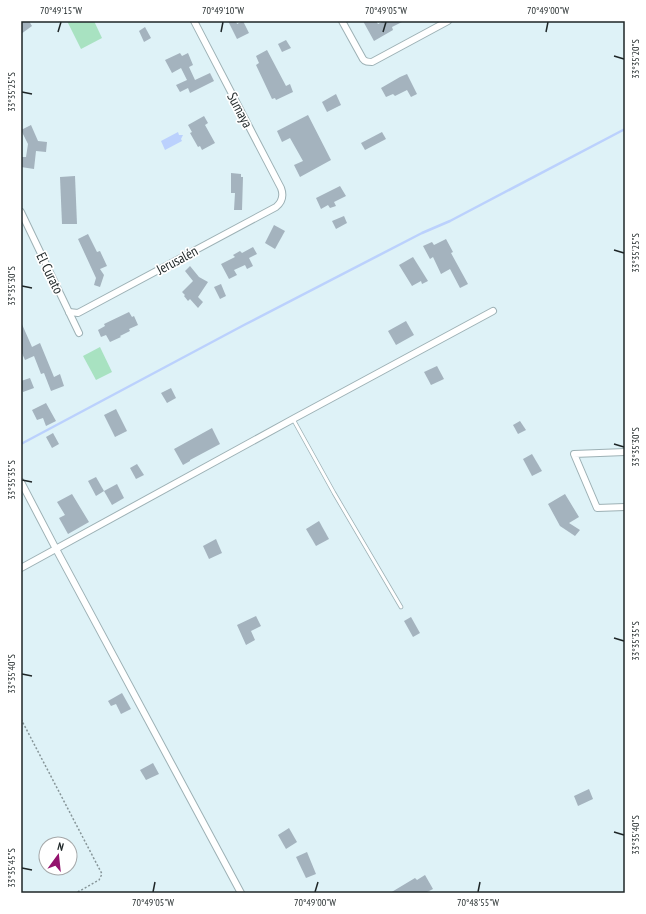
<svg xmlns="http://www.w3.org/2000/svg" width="646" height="914" font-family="'PT Sans Narrow',sans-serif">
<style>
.green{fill:#a8e2c1}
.water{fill:#bbd1fd}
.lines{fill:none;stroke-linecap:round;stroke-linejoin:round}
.stream{stroke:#bbd1fd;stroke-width:2.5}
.building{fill:#a4b3be}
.lane-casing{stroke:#9db1b5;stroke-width:4.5}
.street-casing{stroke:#9db1b5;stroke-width:8}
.path{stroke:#869598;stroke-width:1.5;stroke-dasharray:2 2;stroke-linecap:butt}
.lane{stroke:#fff;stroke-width:3}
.street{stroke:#fff;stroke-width:6}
.ticks{fill:none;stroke:#1e2627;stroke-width:1.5}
.labels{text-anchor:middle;stroke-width:3.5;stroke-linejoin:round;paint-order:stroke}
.street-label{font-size:14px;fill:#1e2627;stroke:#fff}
.neatline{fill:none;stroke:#1e2627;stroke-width:1.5}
.ticks-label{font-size:10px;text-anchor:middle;fill:#1e2627}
</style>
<rect width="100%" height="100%" fill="#def2f7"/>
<g class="green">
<polygon points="67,21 94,21 102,38 81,49"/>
<polygon points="100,347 112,372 96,380 83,356"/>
</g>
<polygon class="water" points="178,132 179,135 183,135 181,139 182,141 165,150 161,141"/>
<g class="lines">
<polyline class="stream" points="21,444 244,325 422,233 450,221 625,129"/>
</g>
<g class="building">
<polygon points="21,21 29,21 32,26 21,34"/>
<polygon points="228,21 236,21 237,24 243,21 249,33 237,39"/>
<polygon points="363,21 376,21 378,24 384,21 404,21 392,27 393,30 374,41"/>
<polygon points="145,27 151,38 144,42 139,31"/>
<polygon points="286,40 291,48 282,52 278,44"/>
<polygon points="267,50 286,86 290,84 293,92 276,100 275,98 272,99 256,65 259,63 256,56"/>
<polygon points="180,53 182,56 188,53 193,65 189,67 195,80 210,73 214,81 190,93 188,88 180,92 176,85 187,80 181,68 172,73 165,60"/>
<polygon points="407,74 417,94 411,97 407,90 395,96 393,94 386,97 381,88 400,77"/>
<polygon points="336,94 341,105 327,112 322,102"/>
<polygon points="308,115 331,160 300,177 294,165 303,161 290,138 282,142 277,131"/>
<polygon points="204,116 208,123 205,125 215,143 202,150 200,146 198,147 190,133 192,132 188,125"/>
<polygon points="31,125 38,141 47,142 46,152 36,151 34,169 21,167 21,157 26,157 28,144 21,130"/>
<polygon points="382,132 386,139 365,150 361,143"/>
<polygon points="231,173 241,174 241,177 243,177 242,210 234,210 235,193 231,193"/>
<polygon points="75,176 77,224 62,224 60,177"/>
<polygon points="340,186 346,196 334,202 336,206 330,208 328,205 321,209 316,198"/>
<polygon points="344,216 347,223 336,229 332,221"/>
<polygon points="274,225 285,231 275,249 265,243"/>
<polygon points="88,234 97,252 100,251 107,266 100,269 104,275 100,287 94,285 96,278 78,239"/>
<polygon points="446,239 453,252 451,253 468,284 460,288 450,269 441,274 433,257 430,259 423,246 432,242 434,245"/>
<polygon points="253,247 257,254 249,258 253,266 247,269 245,265 234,270 237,275 229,279 221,264 235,257 233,255 240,251 242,253"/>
<polygon points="413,257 428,281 422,284 421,281 412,286 399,265"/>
<polygon points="190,266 199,277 208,282 198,297 203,302 198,308 190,299 188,301 184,296 185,295 182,292 193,281 185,271"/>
<polygon points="221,284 226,296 220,299 214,287"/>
<polygon points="129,312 132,317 134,316 138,325 129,329 130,331 120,336 121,337 110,342 106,335 101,337 98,330 105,326 104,324"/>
<polygon points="406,321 414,335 396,345 388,331"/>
<polygon points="21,322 32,347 40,343 54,377 60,374 64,386 51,391 44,373 41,374 34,356 25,360 21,351"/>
<polygon points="437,366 444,379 431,385 424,372"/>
<polygon points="30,378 34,388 23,392 21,386 21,381"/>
<polygon points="171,388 176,398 167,403 161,393"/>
<polygon points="46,403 56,421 46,426 43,418 37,420 32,410"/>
<polygon points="116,409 127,431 115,437 104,415"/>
<polygon points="520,421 526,430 518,434 513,425"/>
<polygon points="212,428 220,444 190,460 190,461 183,465 174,449"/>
<polygon points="53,433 59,444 52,448 46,437"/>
<polygon points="532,454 542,471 532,476 523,459"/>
<polygon points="137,464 144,475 136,479 130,468"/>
<polygon points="96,477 104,491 96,496 88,481"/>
<polygon points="117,484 124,498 112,505 104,491"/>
<polygon points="72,494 89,522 68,534 59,518 65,515 57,502"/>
<polygon points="565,494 579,517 569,523 580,530 575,536 560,526 548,504"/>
<polygon points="319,521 329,539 316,546 306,529"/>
<polygon points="216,539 222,553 209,559 203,546"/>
<polygon points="256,616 261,626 251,631 255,640 246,645 237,625"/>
<polygon points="411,617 420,633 413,637 404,621"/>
<polygon points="122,693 131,709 121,714 116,704 111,706 108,701"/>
<polygon points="153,763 159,774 146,780 140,770"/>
<polygon points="589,789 593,799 578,806 574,796"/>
<polygon points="289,828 297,842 286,849 278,835"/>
<polygon points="307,852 316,874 306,878 296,857"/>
<polygon points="425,875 433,889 425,893 390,893 415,878 417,880"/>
</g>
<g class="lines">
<defs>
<polyline id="lane" points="293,419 334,493 401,607"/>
<g id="street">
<path d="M 342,21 L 363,59 C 365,62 368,62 372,62 L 448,21"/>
<polyline points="21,212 79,333"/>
<path d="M 69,312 L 78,313 L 276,207 C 282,202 284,196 281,188 L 194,21"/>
<polyline points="625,452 574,454 597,508 625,507"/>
<polyline points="21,482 56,549 241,893"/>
<polyline points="21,568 293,419 493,311"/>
</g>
</defs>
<use href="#lane" class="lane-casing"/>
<use href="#street" class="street-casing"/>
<polyline class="path" points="21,719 102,874 99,880 76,893"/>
<use href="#lane" class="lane"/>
<use href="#street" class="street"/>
</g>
<path class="ticks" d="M 58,32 L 61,22M 221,32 L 223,22M 383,32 L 386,22M 546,32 L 548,22M 614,56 L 624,59M 22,92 L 32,94M 614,250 L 624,253M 22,286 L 32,288M 614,444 L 624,447M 22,480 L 32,482M 614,638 L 624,641M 22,674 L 32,676M 614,832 L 624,835M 22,868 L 32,870M 153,892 L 155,882M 315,892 L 318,882M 478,892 L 480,882"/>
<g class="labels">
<g class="street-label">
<text transform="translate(240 110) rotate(62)" y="5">Sumaya</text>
<text transform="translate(177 260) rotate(-28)" y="5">Jerusalén</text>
<text transform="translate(50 273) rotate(64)" y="5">El Curato</text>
</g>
</g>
<rect width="646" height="914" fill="none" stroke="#ffffff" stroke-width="44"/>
<g transform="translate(58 856) rotate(15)"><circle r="19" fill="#ffffff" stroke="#a5a8a9"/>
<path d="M0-3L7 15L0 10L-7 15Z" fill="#93126d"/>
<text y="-6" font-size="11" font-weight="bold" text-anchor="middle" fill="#1e2627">N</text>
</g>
<rect x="22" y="22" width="602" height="870" class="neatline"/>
<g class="ticks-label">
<text x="61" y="14">70°49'15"W</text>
<text x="223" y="14">70°49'10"W</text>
<text x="386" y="14">70°49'05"W</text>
<text x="548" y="14">70°49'00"W</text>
<text transform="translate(635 59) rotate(-90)" y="4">33°35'20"S</text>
<text transform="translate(11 92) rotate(-90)" y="4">33°35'25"S</text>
<text transform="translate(635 253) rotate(-90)" y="4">33°35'25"S</text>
<text transform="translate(11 286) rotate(-90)" y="4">33°35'30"S</text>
<text transform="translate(635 447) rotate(-90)" y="4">33°35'30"S</text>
<text transform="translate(11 480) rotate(-90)" y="4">33°35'35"S</text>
<text transform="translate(635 641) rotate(-90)" y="4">33°35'35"S</text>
<text transform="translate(11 674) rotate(-90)" y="4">33°35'40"S</text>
<text transform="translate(635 835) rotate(-90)" y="4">33°35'40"S</text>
<text transform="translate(11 868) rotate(-90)" y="4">33°35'45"S</text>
<text x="153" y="906">70°49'05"W</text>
<text x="315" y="906">70°49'00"W</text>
<text x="478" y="906">70°48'55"W</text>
</g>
</svg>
